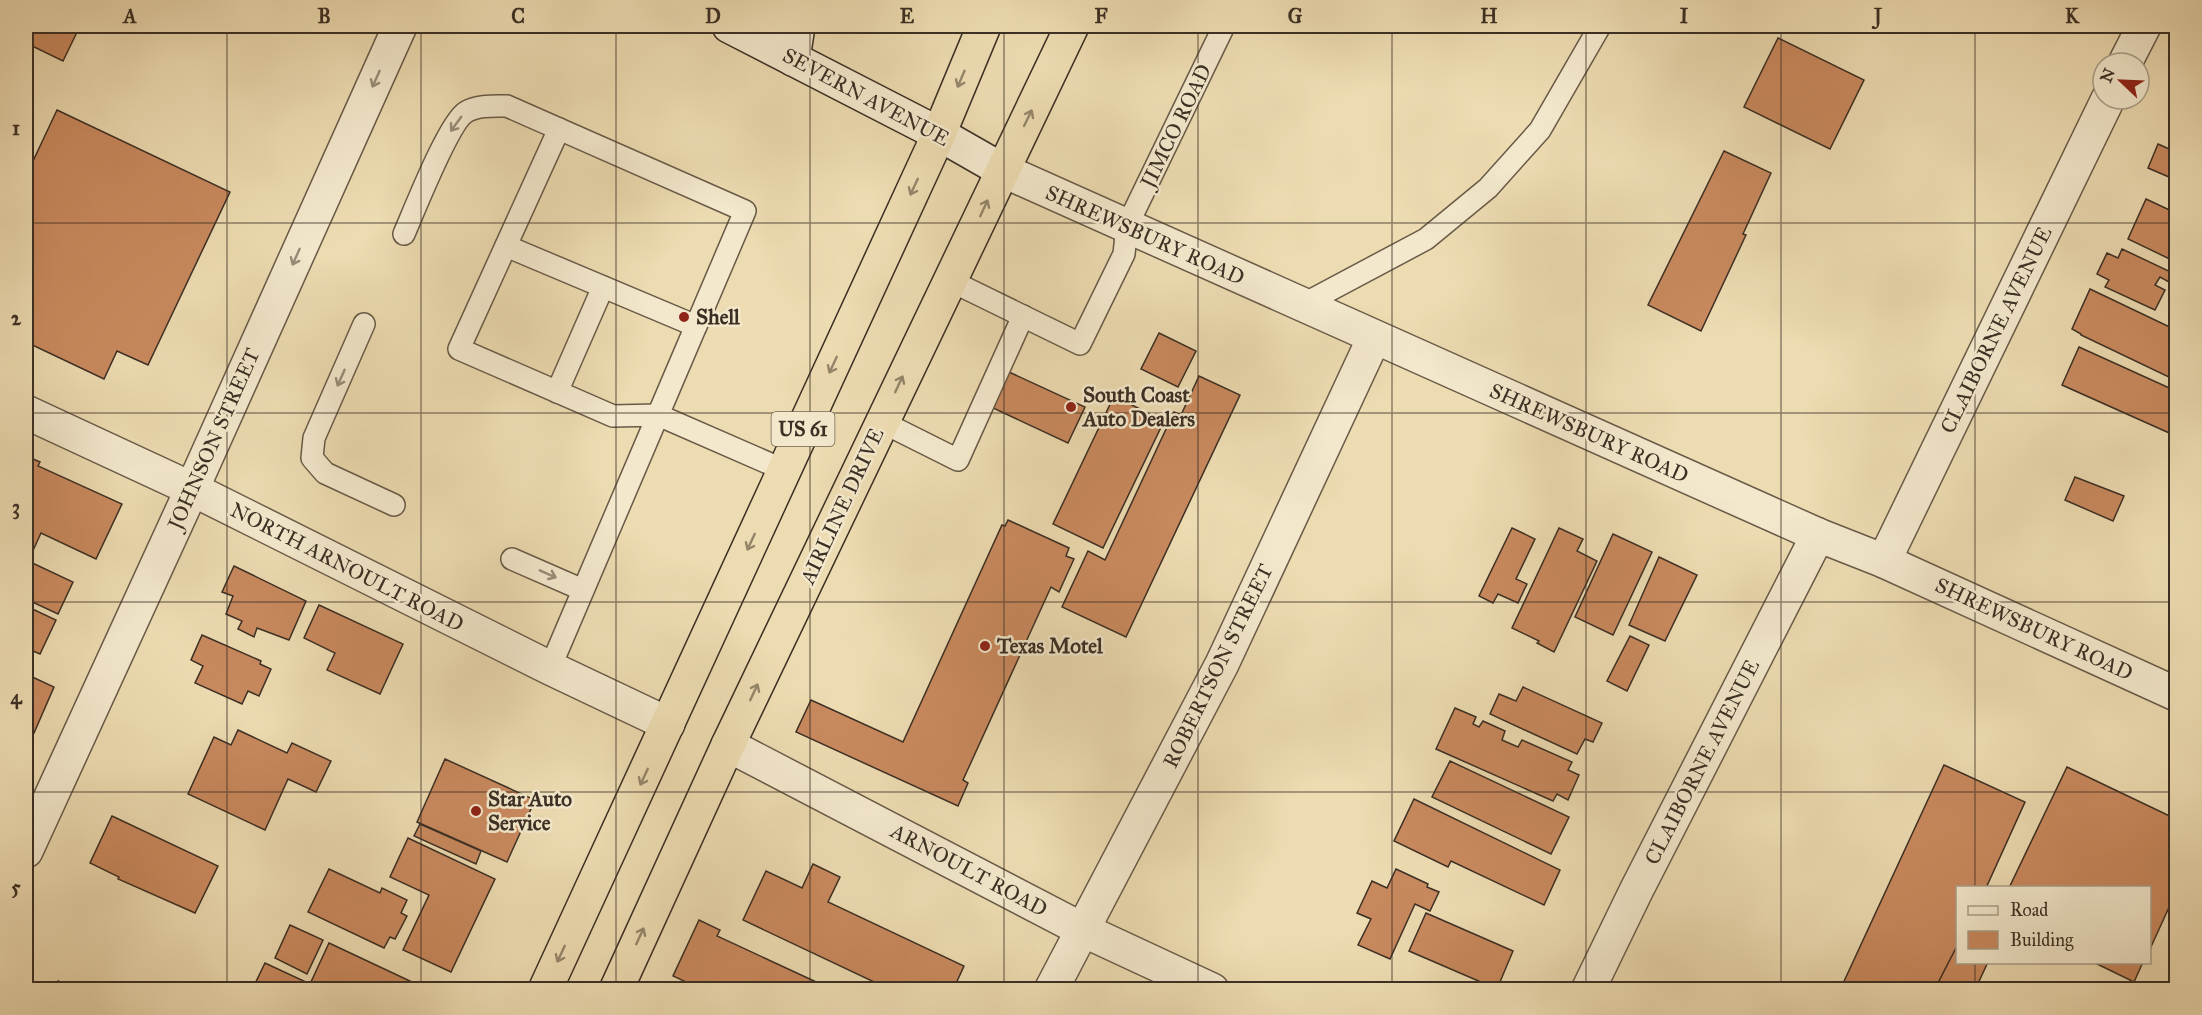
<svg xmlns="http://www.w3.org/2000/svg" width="2202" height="1015" font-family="'IM FELL Great Primer',serif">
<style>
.building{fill:#c9895e;stroke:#3b2f24;stroke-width:1.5}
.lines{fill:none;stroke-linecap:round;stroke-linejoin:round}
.service-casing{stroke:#685a47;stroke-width:24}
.minor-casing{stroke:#685a47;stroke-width:36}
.tertiary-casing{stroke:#685a47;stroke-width:36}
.secondary-casing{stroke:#3b2f24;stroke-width:36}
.trunk-casing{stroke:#3b2f24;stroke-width:36}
.service{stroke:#f3e8cc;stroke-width:21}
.minor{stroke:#f3e8cc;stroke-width:33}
.tertiary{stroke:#f3e8cc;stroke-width:33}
.secondary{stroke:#f3e8cc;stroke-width:33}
.trunk{stroke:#eddbb1;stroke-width:33}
.oneway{stroke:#978c78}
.oneway2{stroke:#94856a}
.grid{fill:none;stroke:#3b2f24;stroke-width:1.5;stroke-opacity:0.55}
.poi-dot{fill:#8f2418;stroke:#f3e8cc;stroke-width:2}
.labels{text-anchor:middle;stroke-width:5;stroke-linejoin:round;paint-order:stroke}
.shield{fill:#f3e8cc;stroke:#726656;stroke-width:1.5}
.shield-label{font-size:20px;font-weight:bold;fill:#3b2f24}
.street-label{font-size:21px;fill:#3b2f24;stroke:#f3e8cc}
.poi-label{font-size:21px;font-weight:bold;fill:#3b2f24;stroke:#f3e8cc;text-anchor:start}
.neatline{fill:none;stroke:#3b2f24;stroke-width:2}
.grid-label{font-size:20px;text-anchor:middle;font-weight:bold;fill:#3b2f24}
</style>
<rect width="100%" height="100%" fill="#eddbb1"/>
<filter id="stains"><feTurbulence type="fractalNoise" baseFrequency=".00333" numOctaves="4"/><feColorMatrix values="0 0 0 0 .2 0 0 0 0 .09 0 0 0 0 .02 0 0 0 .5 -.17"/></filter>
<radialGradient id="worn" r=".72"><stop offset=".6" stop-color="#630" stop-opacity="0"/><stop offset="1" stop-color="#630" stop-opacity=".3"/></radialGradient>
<g class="building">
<polygon points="26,26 80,26 63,61 26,43"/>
<polygon points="1778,38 1864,80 1830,149 1744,107"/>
<polygon points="57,110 230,192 148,365 117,351 104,379 26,342 26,176"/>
<polygon points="2158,144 2176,152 2176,187 2174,186 2176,180 2148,168"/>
<polygon points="1724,151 1771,173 1743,234 1746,235 1701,331 1648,305"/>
<polygon points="2146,199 2176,213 2176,262 2128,239"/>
<polygon points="2122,249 2173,273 2169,282 2160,277 2155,285 2165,290 2155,310 2105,287 2109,280 2097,274 2107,253 2118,258"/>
<polygon points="2090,289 2176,330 2176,376 2175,380 2081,335 2081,334 2072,329"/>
<polygon points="1159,333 1196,351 1178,387 1141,369"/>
<polygon points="2079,347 2176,391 2176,436 2062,385"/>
<polygon points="1009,372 1085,407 1068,443 993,408"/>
<polygon points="1199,376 1240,395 1126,637 1062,607 1088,551 1105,560 1174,412 1181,415"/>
<polygon points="1114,396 1164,421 1103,548 1053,524"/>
<polygon points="26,456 40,462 38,466 122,504 96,559 41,533 31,555 26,552"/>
<polygon points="2075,477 2124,496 2113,521 2065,500"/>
<polygon points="1008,520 1069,548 1066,556 1074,559 1059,592 1051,587 963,780 968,783 958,806 796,732 811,700 903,742 1002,525 1005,526"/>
<polygon points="1512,528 1535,539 1516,579 1527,584 1518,603 1498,594 1493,603 1479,596"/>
<polygon points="1559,528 1583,539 1577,551 1597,561 1554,652 1537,643 1539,641 1512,628"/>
<polygon points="1613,534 1652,552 1613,635 1575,617"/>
<polygon points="1659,557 1697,575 1665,641 1629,625"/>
<polygon points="26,560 73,582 58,614 26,599"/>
<polygon points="234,566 306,601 289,640 257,628 254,637 238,629 242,621 226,614 233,596 222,592"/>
<polygon points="319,605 403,644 380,694 327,670 335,653 304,638"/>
<polygon points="26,606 56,620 40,654 26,648"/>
<polygon points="202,635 261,661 260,664 271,669 259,696 248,691 242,704 195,683 203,666 191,660"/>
<polygon points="1630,636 1649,645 1627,691 1607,681"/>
<polygon points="26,674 54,687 34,733 26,729"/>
<polygon points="1523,687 1602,723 1593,742 1585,739 1577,754 1490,714 1499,694 1516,701"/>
<polygon points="1455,708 1476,717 1473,724 1479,727 1483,721 1505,731 1502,740 1518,747 1522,740 1572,762 1568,770 1579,775 1568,800 1557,794 1553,801 1436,749"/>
<polygon points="238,730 287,753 292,743 331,761 316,792 288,779 265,830 188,794 214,737 231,745"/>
<polygon points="445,759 535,800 507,862 417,822"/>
<polygon points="1450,761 1569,817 1551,854 1432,797"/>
<polygon points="1944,765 2025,802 1986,888 1958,888 1958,949 1939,990 1840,990"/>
<polygon points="2067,767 2176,819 2176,892 2150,949 2150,888 2009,888"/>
<polygon points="1414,799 1560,870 1544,905 1451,861 1448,867 1394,841"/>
<polygon points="112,816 218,866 195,913 118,879 119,877 90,863"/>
<polygon points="420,824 481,851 476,864 414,836"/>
<polygon points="408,838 495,879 451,972 403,950 429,895 390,877"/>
<polygon points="813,864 840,877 828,902 964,966 953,990 891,990 743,920 766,871 802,888"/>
<polygon points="329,869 380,893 382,888 407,900 401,913 407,916 395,939 390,937 384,948 308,912"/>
<polygon points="1396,869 1428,884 1427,887 1439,892 1430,911 1415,904 1390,959 1358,945 1371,919 1357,913 1372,881 1387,888"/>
<polygon points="1426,913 1513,951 1497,989 1409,951"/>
<polygon points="699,920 720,930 717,936 827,987 826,990 703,990 673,976"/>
<polygon points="290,925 323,940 307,974 275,958"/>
<polygon points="329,943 429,990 252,990 265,963 310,984"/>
<polygon points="1958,944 1958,962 1988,962 1975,990 1957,990 1939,981"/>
<polygon points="2093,962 2143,962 2134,982"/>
<polygon points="58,981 78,990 54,990"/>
</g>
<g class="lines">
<defs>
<g id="service">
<path d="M 404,234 C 414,211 449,122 466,112 C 478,105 493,106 507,106 L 745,211 L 658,415 L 784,470"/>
<polyline points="506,246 696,326"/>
<polyline points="949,280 1080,344 1124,254 1127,226 1224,26"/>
<polyline points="1302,305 1426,239 1488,188 1540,130 1600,26"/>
<polyline points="364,324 314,438 312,458 325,473 394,505"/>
<polyline points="557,392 603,287"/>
<polyline points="882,422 958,460 1023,316"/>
<polyline points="512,559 583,590"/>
<polyline points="550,668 658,415 613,416 459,349 559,129"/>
</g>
<g id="minor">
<polyline points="2125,63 2144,26"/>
<polyline points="26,412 192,489 550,668 668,724"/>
<polyline points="1884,561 2108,99"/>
<polyline points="728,745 1083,930 1212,990"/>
<polyline points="26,851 192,489 400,26"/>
<polyline points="1051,990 1222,664 1374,338"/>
<polyline points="1588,990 1636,891 1818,535"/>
</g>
<polyline id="tertiary" points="1002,170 1818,535 1884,561 2176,694"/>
<g id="secondary">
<polyline points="729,26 939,134 1002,170"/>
<polyline points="793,59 798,26"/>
</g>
<g id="trunk">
<polyline points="545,990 939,134 984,26"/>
<polyline points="616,990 728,745 1072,26"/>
</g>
</defs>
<use href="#service" class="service-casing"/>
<use href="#minor" class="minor-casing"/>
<use href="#tertiary" class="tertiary-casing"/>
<use href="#secondary" class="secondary-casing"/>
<use href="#trunk" class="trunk-casing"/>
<use href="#service" class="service"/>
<use href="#minor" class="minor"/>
<use href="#tertiary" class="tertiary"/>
<use href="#secondary" class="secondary"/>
<use href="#trunk" class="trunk"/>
</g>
<defs><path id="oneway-shaft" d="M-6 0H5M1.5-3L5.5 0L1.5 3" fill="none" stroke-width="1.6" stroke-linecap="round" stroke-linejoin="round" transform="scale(1.5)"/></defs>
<g class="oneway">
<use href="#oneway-shaft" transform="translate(376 79) rotate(114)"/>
<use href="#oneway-shaft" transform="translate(456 124) rotate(126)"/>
<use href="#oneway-shaft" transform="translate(296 257) rotate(114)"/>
<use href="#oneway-shaft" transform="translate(341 378) rotate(114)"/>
<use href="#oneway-shaft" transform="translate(548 574) rotate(24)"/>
</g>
<g class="oneway2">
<use href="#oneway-shaft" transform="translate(961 79) rotate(113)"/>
<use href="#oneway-shaft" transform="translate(1028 118) rotate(-64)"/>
<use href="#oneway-shaft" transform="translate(914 187) rotate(115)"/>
<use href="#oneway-shaft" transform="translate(984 208) rotate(-65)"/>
<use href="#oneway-shaft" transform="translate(833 365) rotate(115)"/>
<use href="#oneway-shaft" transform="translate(899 384) rotate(-65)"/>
<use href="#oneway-shaft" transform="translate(751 542) rotate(115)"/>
<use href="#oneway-shaft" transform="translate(754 692) rotate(-65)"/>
<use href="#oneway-shaft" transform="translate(644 777) rotate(115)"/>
<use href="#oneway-shaft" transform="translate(640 936) rotate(-65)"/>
<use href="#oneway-shaft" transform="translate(561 954) rotate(115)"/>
</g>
<path class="grid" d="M 227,26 L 227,990M 421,26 L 421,990M 616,26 L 616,990M 810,26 L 810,990M 1004,26 L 1004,990M 1198,26 L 1198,990M 1392,26 L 1392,990M 1586,26 L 1586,990M 1781,26 L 1781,990M 1975,26 L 1975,888M 26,223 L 2176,223M 26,413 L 2176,413M 26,602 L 2176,602M 26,792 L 2176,792M 1975,962 L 1975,990"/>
<g class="poi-dot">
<circle cx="684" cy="317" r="6"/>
<circle cx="1071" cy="407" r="6"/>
<circle cx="985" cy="646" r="6"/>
<circle cx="476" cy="811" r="6"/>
</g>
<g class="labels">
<rect class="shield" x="771.5" y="412" width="63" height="34" rx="4.5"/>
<g class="shield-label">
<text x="803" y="436">US 61</text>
</g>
<g class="street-label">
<text transform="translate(866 97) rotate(28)" y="7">SEVERN AVENUE</text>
<text transform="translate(1176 126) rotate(-64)" y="7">JIMCO ROAD</text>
<text transform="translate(1145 235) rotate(24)" y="7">SHREWSBURY ROAD</text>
<text transform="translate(1996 330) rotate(-64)" y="7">CLAIBORNE AVENUE</text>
<text transform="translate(1589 433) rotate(24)" y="7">SHREWSBURY ROAD</text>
<text transform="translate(214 439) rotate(-66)" y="7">JOHNSON STREET</text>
<text transform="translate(842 506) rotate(-65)" y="7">AIRLINE DRIVE</text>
<text transform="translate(347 567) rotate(27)" y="7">NORTH ARNOULT ROAD</text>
<text transform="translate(2034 629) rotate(25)" y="7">SHREWSBURY ROAD</text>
<text transform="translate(1218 666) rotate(-64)" y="7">ROBERTSON STREET</text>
<text transform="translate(1702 762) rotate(-63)" y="7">CLAIBORNE AVENUE</text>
<text transform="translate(969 870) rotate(28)" y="7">ARNOULT ROAD</text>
</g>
<g class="poi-label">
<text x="696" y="324">Shell</text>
<text x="1083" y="402">South Coast<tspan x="1083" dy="24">Auto Dealers</tspan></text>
<text x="997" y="653">Texas Motel</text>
<text x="488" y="806">Star Auto<tspan x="488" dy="24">Service</tspan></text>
</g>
</g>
<rect width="2202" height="1015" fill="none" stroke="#eddbb1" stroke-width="66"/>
<rect x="1956" y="886" width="195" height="78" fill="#f3e8cc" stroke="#a99e89" stroke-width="1.5"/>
<rect x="1968" y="906" width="30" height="9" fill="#f3e8cc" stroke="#a99e89" stroke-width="1.5"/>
<text x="2010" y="916" font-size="18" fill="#3b2f24">Road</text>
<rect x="1968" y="931" width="30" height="18" fill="#c9895e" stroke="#a99e89" stroke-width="1.5"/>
<text x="2010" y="946" font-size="18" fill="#3b2f24">Building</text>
<g transform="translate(2121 81) rotate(293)"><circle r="28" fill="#f3e8cc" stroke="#a99e89" stroke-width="1.5"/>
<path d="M0-4.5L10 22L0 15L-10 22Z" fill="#8f2418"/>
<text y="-9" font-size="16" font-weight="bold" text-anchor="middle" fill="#3b2f24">N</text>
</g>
<rect x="33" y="33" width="2136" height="949" class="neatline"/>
<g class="grid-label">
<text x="130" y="23">A</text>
<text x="324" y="23">B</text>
<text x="518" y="23">C</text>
<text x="713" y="23">D</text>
<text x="907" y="23">E</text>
<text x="1101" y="23">F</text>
<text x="1295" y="23">G</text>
<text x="1489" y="23">H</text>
<text x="1684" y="23">I</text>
<text x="1878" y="23">J</text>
<text x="2072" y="23">K</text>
<text x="16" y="135">1</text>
<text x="16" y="325">2</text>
<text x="16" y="514">3</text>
<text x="16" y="704">4</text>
<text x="16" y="894">5</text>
</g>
<rect width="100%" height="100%" filter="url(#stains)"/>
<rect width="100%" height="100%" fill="url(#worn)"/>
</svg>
